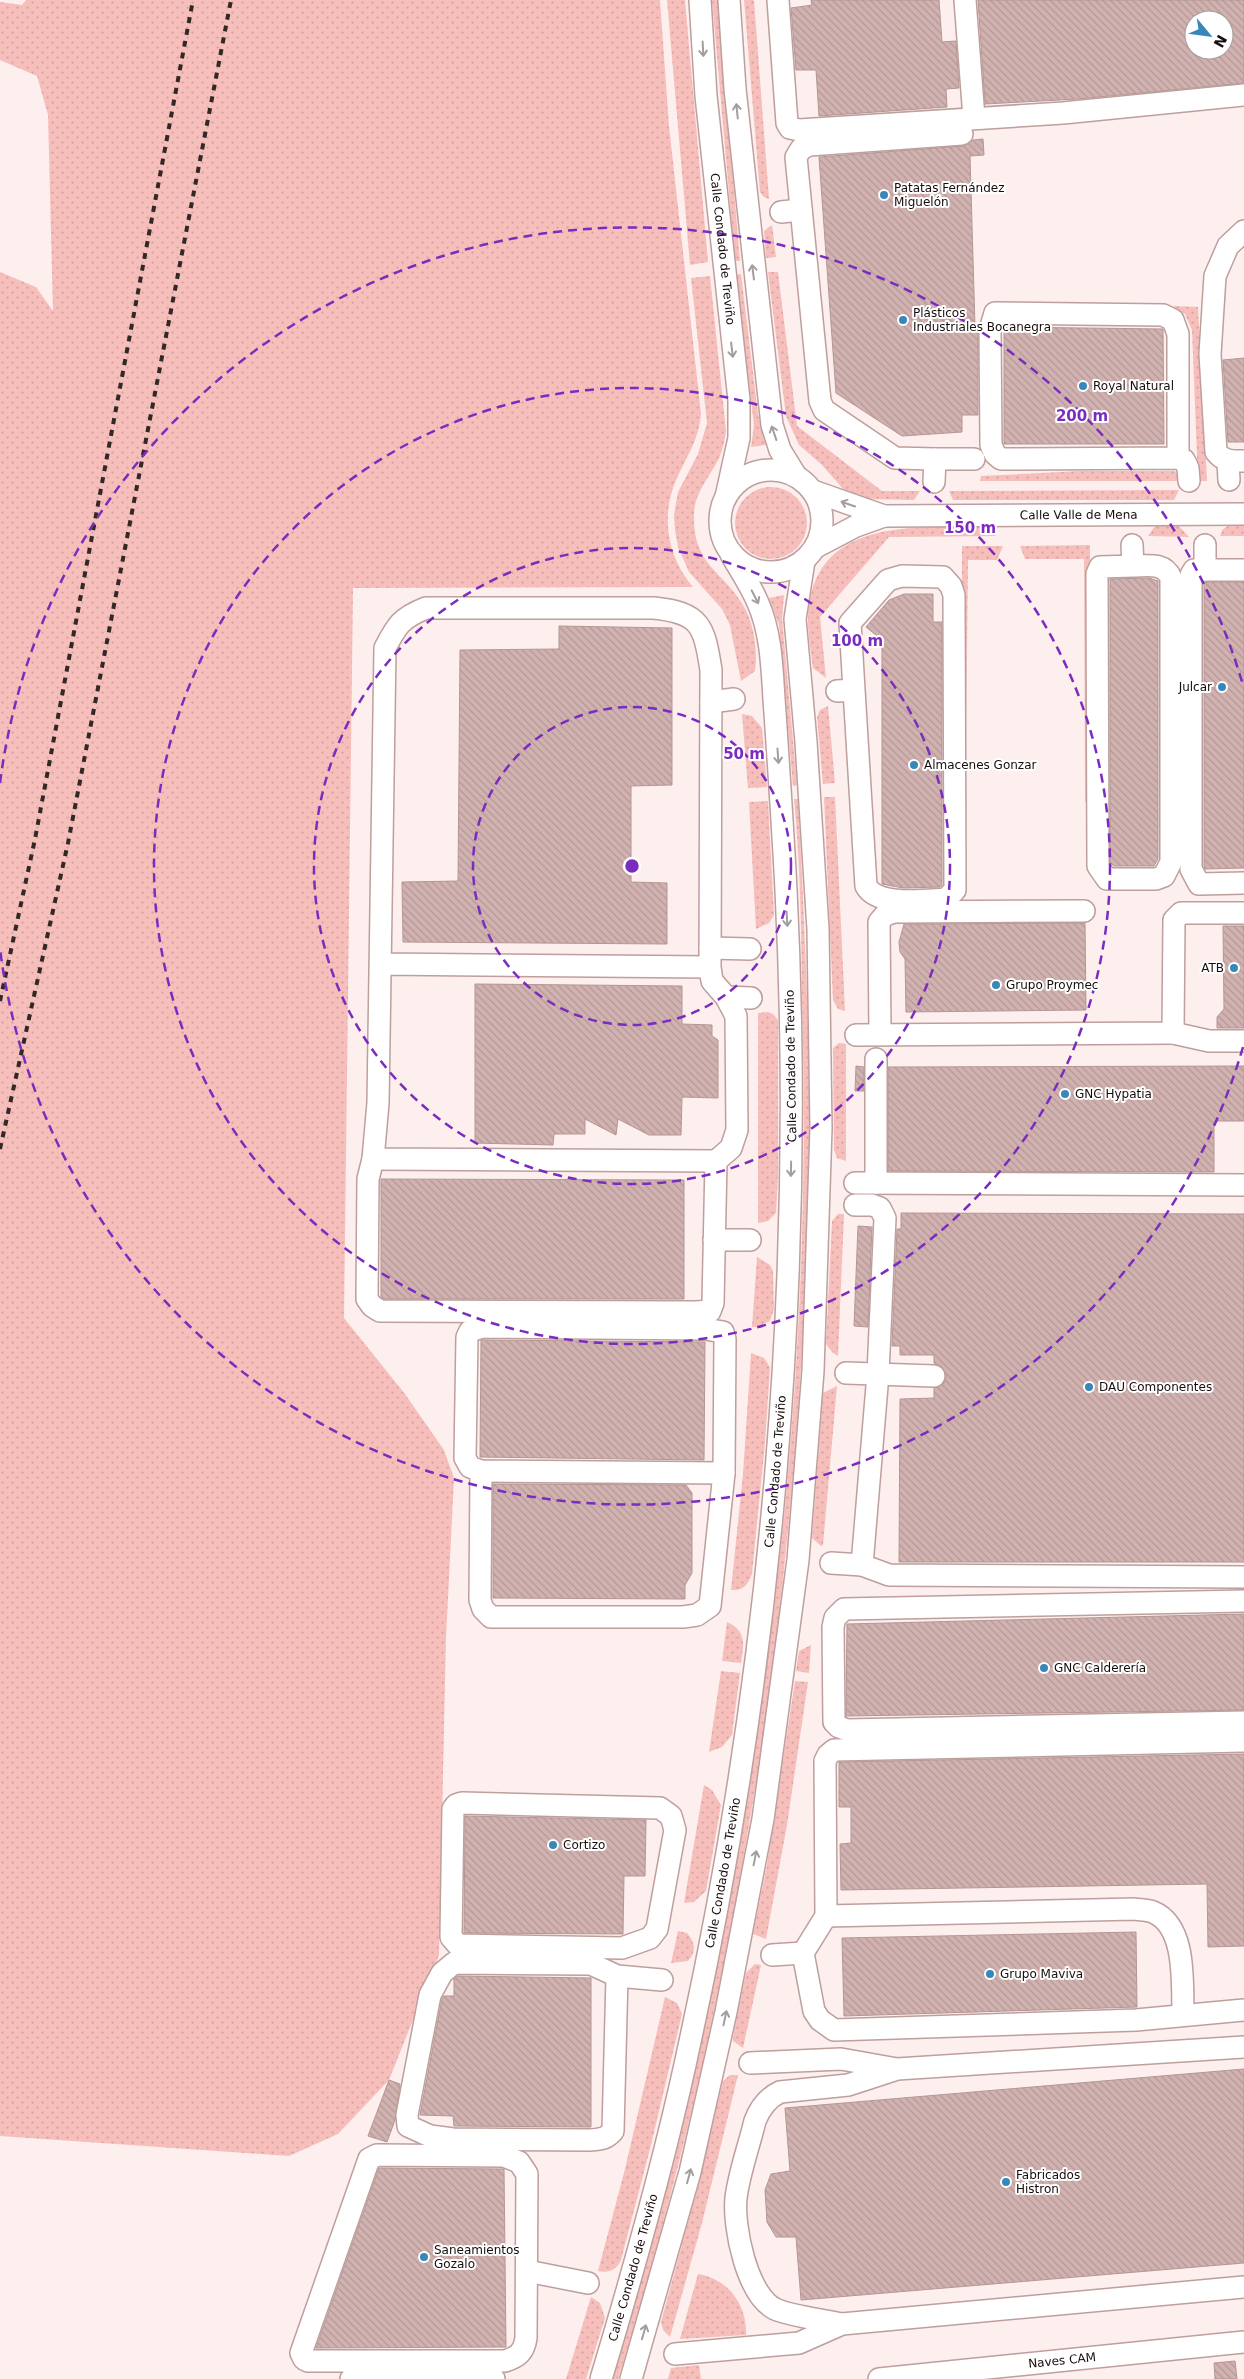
<svg xmlns="http://www.w3.org/2000/svg" width="1244" height="2379" font-family="'DejaVu Sans',sans-serif">
<style>
.green{fill:url(#green-dots)}
.building{fill:url(#building-back-hatch);stroke:#b49795;fill-rule:evenodd}
.lines{fill:none;stroke-linecap:round;stroke-linejoin:round}
.minor-casing{stroke:#bd9f9d;stroke-width:24}
.minor{stroke:#fff;stroke-width:21}
.rail{stroke:#332828;stroke-width:4;stroke-dasharray:6 6;stroke-linecap:butt}
.oneway{stroke:#a29e9e}
.ring{fill:none;stroke:#7b2cbf;stroke-width:2.5;stroke-dasharray:9 6}
.poi-dot{fill:#3787b9;stroke:#fff;stroke-width:2}
.labels{text-anchor:middle;stroke-width:4;stroke-linejoin:round;paint-order:stroke}
.poi-label{font-size:12px;fill:#170c0c;stroke:#fff;text-anchor:start}
.street-label{font-size:12px;fill:#170c0c;stroke:#fff}
.centre{fill:#7b2cbf;stroke:#fff;stroke-width:2.5}
.ring-label{font-size:15px;text-anchor:middle;font-weight:bold;fill:#7b2cbf;stroke:#fff;stroke-width:4;stroke-linejoin:round;paint-order:stroke}
</style>
<defs>
<pattern id="green-dots" width="8" height="8" patternUnits="userSpaceOnUse" patternTransform="scale(1.25)"><rect width="8" height="8" fill="#f7bfbb"/><path d="M2 2h.1M6 6h.1" fill="none" stroke="#d3a3a0" stroke-width="1.8" stroke-linecap="round"/></pattern>
<pattern id="building-back-hatch" width="6" height="6" patternUnits="userSpaceOnUse" patternTransform="scale(1.25)"><rect width="6" height="6" fill="#d1b2b0"/><path d="M-1 5l2 2M0 0l6 6M5-1l2 2" fill="none" stroke="#b39896"/></pattern>
</defs>
<rect width="100%" height="100%" fill="#fcefee"/>
<g class="green">
<path d="M 26,0 L 660,0 L 669,126 L 701,414 C 699,439 687,456 677,478 C 660,515 667,557 693,587 L 353,588 L 344,1318 L 405,1394 L 444,1450 L 454,1478 L 446,1638 L 439,1955 L 389,2080 L 338,2134 L 289,2156 L 0,2136 L 0,272 L 36,287 L 53,311 L 48,115 L 37,76 L 0,60 L 0,2 L 22,5 Z"/>
<polygon points="667,0 685,0 708,262 690,265"/>
<polygon points="712,0 718,0 740,261 735,261"/>
<polygon points="744,0 754,0 769,199 764,197 760,192"/>
<polygon points="772,225 776,257 766,258 764,231"/>
<polygon points="768,272 778,272 797,426 882,491 920,491 914,500 867,499 857,497 845,491 821,464 799,445 786,416"/>
<polygon points="741,274 758,414 766,445 751,447 754,425 736,275"/>
<path d="M 710,276 L 726,431 C 725,439 723,448 720,456 C 710,478 693,493 694,518 C 694,566 723,571 743,605 C 754,623 758,650 755,671 L 741,681 L 730,625 L 722,609 L 689,572 L 678,547 L 675,530 L 674,515 L 678,492 L 698,454 L 707,423 L 691,278 Z"/>
<polygon points="1173,306 1198,307 1207,481 1198,481 1192,330 1185,314"/>
<polygon points="1080,471 1175,471 1181,481 980,481 981,476"/>
<circle cx="771" cy="523" r="36"/>
<polygon points="1179,490 1174,500 953,500 949,491"/>
<polygon points="1178,525 1189,537 1148,536 1155,526"/>
<polygon points="1228,526 1244,526 1244,536 1220,536 1223,529"/>
<path d="M 986,527 L 996,536 L 889,537 L 820,617 L 826,678 L 813,668 C 811,652 808,635 808,619 C 811,517 914,527 986,527 Z"/>
<polygon points="1090,545 1090,802 1085,802 1084,559 1025,559 1020,546"/>
<polygon points="962,546 1003,546 997,560 968,560 966,741 962,740"/>
<polygon points="784,595 782,618 797,785 793,786 779,625 769,598"/>
<polygon points="828,706 835,783 823,784 817,717 820,710"/>
<polygon points="742,714 752,716 762,728 767,787 748,788"/>
<polygon points="824,797 835,797 845,1011 838,1009 833,1000"/>
<path d="M 794,799 L 798,799 C 804,914 810,1029 809,1144 C 805,1556 741,1985 618,2379 L 612,2379 C 742,1946 812,1493 803,1040 C 801,960 802,879 794,799 Z"/>
<polygon points="768,801 774,915 769,923 756,929 749,802"/>
<polygon points="768,1012 773,1014 778,1020 778,1175 776,1213 768,1221 758,1223 758,1013"/>
<polygon points="839,1043 846,1044 846,1161 837,1158 834,1150 833,1048"/>
<polygon points="838,1214 844,1214 838,1356 832,1352 826,1344 832,1221"/>
<polygon points="757,1257 770,1265 773,1271 774,1309 770,1321 758,1327 752,1327"/>
<path d="M 751,1353 L 764,1358 L 770,1367 L 765,1443 L 752,1574 C 748,1585 743,1591 731,1590 L 743,1474 Z"/>
<polygon points="837,1386 823,1545 821,1546 812,1538 823,1393"/>
<path d="M 727,1622 C 747,1631 744,1645 741,1663 L 722,1661 Z"/>
<polygon points="811,1645 809,1673 796,1671 799,1651"/>
<polygon points="721,1671 740,1673 732,1735 722,1747 709,1752"/>
<polygon points="795,1681 808,1682 787,1825 766,1939 753,1934 767,1865"/>
<polygon points="704,1785 712,1790 721,1805 706,1891 694,1902 684,1903"/>
<path d="M 678,1931 L 687,1933 C 695,1942 697,1952 688,1961 L 671,1963 Z"/>
<polygon points="755,1964 761,1965 743,2048 733,2041 733,2037 746,1973"/>
<path d="M 665,1997 L 677,2003 L 682,2014 L 651,2145 L 621,2260 C 616,2271 608,2273 598,2271 L 625,2169 Z"/>
<polygon points="730,2075 738,2075 702,2223 670,2337 663,2330 661,2322 697,2189 723,2081"/>
<path d="M 698,2274 C 728,2279 747,2304 746,2335 L 680,2339 Z"/>
<polygon points="591,2297 600,2303 605,2318 586,2379 566,2379"/>
<polygon points="699,2365 701,2379 668,2379 671,2368"/>
</g>
<g class="building">
<polygon points="811,0 939,0 942,42 956,41 959,88 946,89 947,107 819,116 816,70 796,70 791,8 812,5"/>
<path d="M 978,0 L 1244,0 L 1244,83 L 1078,99 L 985,104 ZM 1194,20 L 1224,20 L 1224,50 L 1194,50 Z"/>
<polygon points="983,139 984,155 970,156 975,327 978,327 978,415 962,415 962,432 902,436 836,393 819,157 963,146 973,140"/>
<polygon points="1004,327 1163,329 1164,444 1004,444"/>
<polygon points="1244,358 1244,442 1228,442 1223,360"/>
<polygon points="1149,578 1158,581 1158,859 1154,866 1114,866 1110,862 1110,579"/>
<polygon points="1204,582 1244,582 1244,868 1205,869 1204,866"/>
<polygon points="904,594 933,594 933,622 942,622 942,885 940,887 903,888 882,884 882,640 866,627 889,600"/>
<polygon points="559,626 672,628 672,785 631,786 631,882 667,883 667,944 403,942 402,882 458,881 460,650 559,649"/>
<polygon points="1085,923 1086,1010 906,1012 905,959 900,952 899,942 904,924"/>
<polygon points="1223,926 1244,926 1244,1028 1217,1028 1217,1017 1224,1009"/>
<polygon points="475,984 682,986 682,1024 712,1025 712,1036 718,1040 718,1098 682,1097 681,1135 649,1135 618,1119 616,1135 585,1119 585,1134 554,1134 553,1145 475,1143"/>
<polygon points="856,1066 864,1067 864,1091 855,1091"/>
<polygon points="1244,1066 1244,1121 1214,1121 1214,1172 888,1171 888,1067"/>
<polygon points="381,1179 684,1180 684,1299 384,1299 381,1297"/>
<polygon points="901,1213 1244,1214 1244,1562 899,1562 900,1399 934,1398 934,1388 944,1383 946,1376 941,1366 934,1363 934,1355 900,1355 900,1346 892,1346 897,1229 901,1229"/>
<polygon points="858,1226 872,1227 868,1327 854,1326"/>
<polygon points="481,1340 705,1342 704,1460 480,1457"/>
<polygon points="493,1484 686,1485 692,1493 692,1573 685,1585 685,1599 493,1598"/>
<polygon points="1244,1614 1244,1710 846,1716 847,1624"/>
<polygon points="1244,1754 1244,1946 1208,1947 1207,1884 841,1890 840,1844 851,1843 851,1807 839,1807 839,1762"/>
<polygon points="465,1816 646,1820 645,1876 624,1876 623,1934 464,1933"/>
<polygon points="1136,1932 1137,2007 844,2016 842,1938"/>
<polygon points="458,1976 591,1978 591,2127 454,2126 453,2116 420,2115 442,1999 444,1996 454,1996 454,1979"/>
<polygon points="1244,2069 1244,2263 801,2300 796,2237 776,2237 767,2222 765,2190 771,2174 790,2171 785,2108"/>
<polygon points="389,2080 400,2084 395,2120 387,2142 368,2136"/>
<polygon points="379,2168 504,2169 506,2347 316,2348"/>
<polygon points="1235,2361 1237,2379 1215,2379 1214,2363"/>
</g>
<g class="lines">
<defs>
<g id="minor">
<path id="s1" d="M 700,0 L 706,96 L 739,400 L 739,438 L 726,497"/>
<polyline points="729,0 735,89 772,425 780,450 796,476"/>
<polyline points="778,0 787,123 790,128 799,130 1063,113 1244,95"/>
<polyline points="965,0 974,118"/>
<polyline points="781,212 801,210"/>
<path d="M 1244,231 L 1228,246 L 1215,276 L 1210,354 L 1216,452 C 1224,462 1232,461 1244,461"/>
<polyline points="1178,458 1178,334 1173,320 1163,315 995,313 990,330 991,445 995,454 1001,459 1178,458 1184,460 1188,468 1189,481"/>
<polyline points="935,459 974,459"/>
<polyline points="1228,462 1229,480"/>
<circle cx="771" cy="521" r="51"/>
<polyline points="934,482 935,459 895,458 824,410 820,401 796,157 801,149 809,145 962,134"/>
<path id="s2" d="M 813,491 L 884,516 L 1244,514"/>
<path d="M 1132,545 L 1133,566 L 1100,567 L 1097,574 L 1098,866 L 1107,879 L 1156,879 L 1164,876 L 1171,862 L 1171,578 C 1164,562 1148,566 1133,566"/>
<polyline points="816,547 856,526 884,516"/>
<polyline points="1205,570 1205,545"/>
<polyline points="1244,570 1194,570 1191,575 1191,869 1199,884 1244,883"/>
<path d="M 837,691 L 854,690 L 866,886 C 878,907 925,900 946,899 L 955,890 L 954,595 L 951,586 L 943,577 L 902,576 L 888,580 L 850,623 L 854,690"/>
<polyline points="711,702 734,699"/>
<polyline points="710,948 750,949"/>
<path d="M 380,964 L 710,967 L 711,670 C 704,626 701,613 654,608 L 426,608 C 401,618 397,625 385,648 L 378,1103 L 373,1159 L 716,1161 L 731,1148 L 737,1130 L 736,1016 L 726,997 L 712,981 L 710,967"/>
<polyline points="726,997 751,998"/>
<polyline points="1173,1033 1209,1041 1244,1041"/>
<polyline points="880,1034 879,922 885,915 894,912 1084,911"/>
<polyline points="856,1035 1173,1033 1174,920 1181,913 1244,913"/>
<polyline points="876,1059 876,1183"/>
<polyline points="373,1159 368,1179 367,1299 372,1306 380,1311 696,1312 710,1311 713,1303 716,1161"/>
<polyline points="855,1183 1244,1185"/>
<polyline points="714,1240 750,1240"/>
<polygon points="482,1327 705,1329 723,1332 725,1339 724,1473 481,1471 470,1467 465,1458 467,1337 470,1331"/>
<polyline points="846,1373 934,1376"/>
<polyline points="481,1471 480,1600 483,1609 491,1617 683,1617 697,1615 710,1606 724,1473"/>
<polyline points="831,1563 862,1565 878,1374 885,1218 880,1208 872,1205 855,1205"/>
<polyline points="862,1565 889,1575 1244,1577"/>
<polyline points="1244,1601 844,1609 835,1618 833,1627 834,1722 839,1727 847,1730 1244,1722"/>
<polyline points="1244,1741 834,1750 828,1755 825,1761 826,1916 803,1953 814,2011 820,2020 834,2030 1136,2020 1244,2010"/>
<polygon points="462,1803 660,1808 671,1816 675,1830 657,1929 650,1938 622,1948 458,1945 451,1937 453,1809 456,1805"/>
<path d="M 826,1916 L 1134,1909 C 1140,1910 1148,1910 1153,1912 C 1187,1926 1182,1984 1183,2014"/>
<polyline points="772,1955 803,1953"/>
<path d="M 617,1976 L 613,2131 C 606,2139 601,2139 591,2140 L 453,2139 L 430,2136 L 408,2126 L 407,2115 L 430,1995 L 442,1973 L 454,1963 L 591,1964 L 617,1976 L 662,1980"/>
<polyline points="750,2063 841,2059 897,2069 1244,2047"/>
<path d="M 377,2155 L 504,2156 L 519,2162 L 527,2174 L 526,2338 C 524,2352 518,2357 505,2361 L 308,2361 L 304,2359 L 301,2353 L 369,2159 Z"/>
<polyline points="527,2271 588,2283"/>
<path d="M 842,2324 C 824,2320 790,2316 775,2309 C 747,2295 733,2227 736,2198 C 739,2173 749,2146 755,2121 C 760,2108 767,2098 780,2092 L 848,2085 L 894,2070"/>
<polyline points="675,2354 799,2343 842,2324 1244,2287"/>
<polyline points="351,2379 494,2379"/>
<path id="s3" d="M 601,2379 C 635,2266 667,2152 691,2037 C 773,1661 805,1273 786,890 C 783,831 779,772 775,713 C 772,677 773,637 758,603 C 751,586 740,570 731,554"/>
<polyline points="631,2379 690,2172 726,2012 763,1819 798,1560 813,1371 821,1128 818,929 806,742 795,619 804,561"/>
<path id="s4" d="M 879,2379 L 1244,2342"/>
</g>
</defs>
<use href="#minor" class="minor-casing"/>
<use href="#minor" class="minor"/>
<g class="rail">
<polyline points="0,1001 35,839 193,0"/>
<polyline points="0,1149 68,843 231,0"/>
</g>
</g>
<defs><path id="oneway-shaft" d="M-6 0H5M1.5-3L5.5 0L1.5 3" fill="none" stroke-width="1.6" stroke-linecap="round" stroke-linejoin="round" transform="scale(1.25)"/></defs>
<g class="oneway">
<use href="#oneway-shaft" transform="translate(703 49) rotate(87)"/>
<use href="#oneway-shaft" transform="translate(737 111) rotate(-96)"/>
<use href="#oneway-shaft" transform="translate(753 272) rotate(-97)"/>
<use href="#oneway-shaft" transform="translate(732 350) rotate(83)"/>
<use href="#oneway-shaft" transform="translate(774 433) rotate(-109)"/>
<use href="#oneway-shaft" transform="translate(848 504) rotate(-161)"/>
<use href="#oneway-shaft" transform="translate(755 597) rotate(63)"/>
<use href="#oneway-shaft" transform="translate(778 756) rotate(86)"/>
<use href="#oneway-shaft" transform="translate(787 919) rotate(87)"/>
<use href="#oneway-shaft" transform="translate(791 1169) rotate(91)"/>
<use href="#oneway-shaft" transform="translate(755 1858) rotate(-79)"/>
<use href="#oneway-shaft" transform="translate(725 2018) rotate(-78)"/>
<use href="#oneway-shaft" transform="translate(689 2176) rotate(-75)"/>
<use href="#oneway-shaft" transform="translate(644 2332) rotate(-74)"/>
</g>
<g class="ring">
<circle cx="632" cy="866" r="159"/>
<circle cx="632" cy="866" r="318"/>
<circle cx="632" cy="866" r="478"/>
<path d="M1243 1047A637 637 0 0 1 0 949M0 783A637 637 0 0 1 1243 685"/>
</g>
<g class="poi-dot">
<circle cx="884" cy="195" r="5"/>
<circle cx="903" cy="320" r="5"/>
<circle cx="1083" cy="386" r="5"/>
<circle cx="1222" cy="687" r="5"/>
<circle cx="914" cy="765" r="5"/>
<circle cx="1234" cy="968" r="5"/>
<circle cx="996" cy="985" r="5"/>
<circle cx="1065" cy="1094" r="5"/>
<circle cx="1089" cy="1387" r="5"/>
<circle cx="1044" cy="1668" r="5"/>
<circle cx="553" cy="1845" r="5"/>
<circle cx="990" cy="1974" r="5"/>
<circle cx="1006" cy="2182" r="5"/>
<circle cx="424" cy="2257" r="5"/>
</g>
<g class="labels">
<g class="poi-label">
<text x="894" y="192">Patatas Fernández<tspan x="894" dy="14">Miguelón</tspan></text>
<text x="913" y="317">Plásticos<tspan x="913" dy="14">Industriales Bocanegra</tspan></text>
<text x="1093" y="390">Royal Natural</text>
<text x="1212" y="691" text-anchor="end">Julcar</text>
<text x="924" y="769">Almacenes Gonzar</text>
<text x="1224" y="972" text-anchor="end">ATB</text>
<text x="1006" y="989">Grupo Proymec</text>
<text x="1075" y="1098">GNC Hypatia</text>
<text x="1099" y="1391">DAU Componentes</text>
<text x="1054" y="1672">GNC Calderería</text>
<text x="563" y="1849">Cortizo</text>
<text x="1000" y="1978">Grupo Maviva</text>
<text x="1016" y="2179">Fabricados<tspan x="1016" dy="14">Histron</tspan></text>
<text x="434" y="2254">Saneamientos<tspan x="434" dy="14">Gozalo</tspan></text>
</g>
<g class="street-label">
<text dy="4" stroke="none"><textPath href="#s1" startOffset="250">Calle Condado de Treviño</textPath></text>
<text dy="4" stroke="none"><textPath href="#s2" startOffset="270">Calle Valle de Mena</textPath></text>
<text transform="translate(791 1066) rotate(-91)" y="4">Calle Condado de Treviño</text>
<text dy="4" stroke="none"><textPath href="#s3" startOffset="926">Calle Condado de Treviño</textPath></text>
<text dy="4" stroke="none"><textPath href="#s3" startOffset="521">Calle Condado de Treviño</textPath></text>
<text dy="4" stroke="none"><textPath href="#s3" startOffset="116">Calle Condado de Treviño</textPath></text>
<text dy="4" stroke="none"><textPath href="#s4" startOffset="184">Naves CAM</textPath></text>
</g>
</g>
<circle cx="632" cy="866" r="8" class="centre"/>
<g class="ring-label">
<text x="1082" y="421">200 m</text>
<text x="970" y="533">150 m</text>
<text x="857" y="646">100 m</text>
<text x="744" y="759">50 m</text>
</g>
<g transform="translate(1209 35) rotate(119)"><circle r="24" fill="#ffffff" stroke="#a29e9e"/>
<path d="M0-4L9 19L0 12L-9 19Z" fill="#3787b9"/>
<text y="-8" font-size="14" font-weight="bold" text-anchor="middle" fill="#170c0c">N</text>
</g>
</svg>
